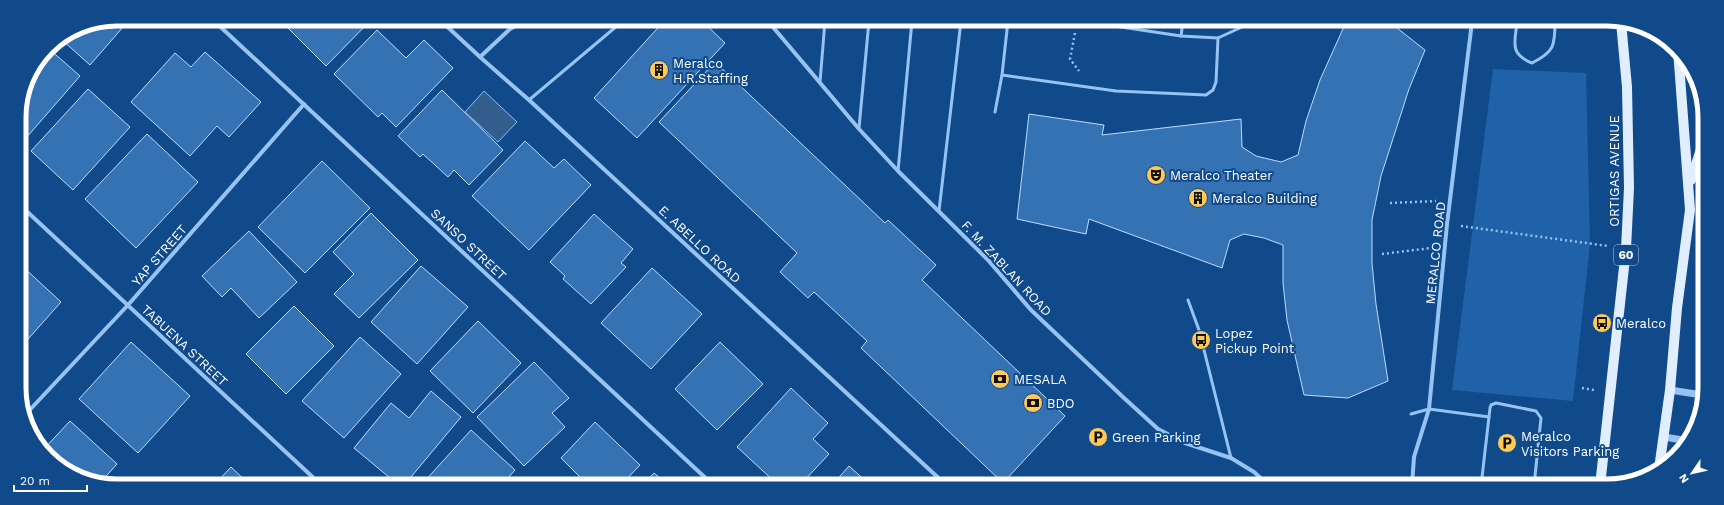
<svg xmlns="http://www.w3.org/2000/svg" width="1724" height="505" font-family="'Work Sans',sans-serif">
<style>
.green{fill:#1f62a9}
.water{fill:#325d8d;stroke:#88bff5}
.building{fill:#3472b3;stroke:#bedcfd}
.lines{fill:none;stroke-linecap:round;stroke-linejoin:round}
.path{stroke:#97c3f2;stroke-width:2.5;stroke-dasharray:2 3;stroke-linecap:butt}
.service{stroke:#97c3f2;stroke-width:3}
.minor{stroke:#97c3f2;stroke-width:4}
.tertiary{stroke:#97c3f2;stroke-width:7}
.primary{stroke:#e1eeff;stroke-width:10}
.labels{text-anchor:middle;stroke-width:4;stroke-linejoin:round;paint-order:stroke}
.shield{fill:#104a8b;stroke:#b7c9dc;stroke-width:1}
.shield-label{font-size:12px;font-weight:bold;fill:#fff}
.poi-label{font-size:13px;fill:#fff;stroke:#104a8b;text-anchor:start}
.street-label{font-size:13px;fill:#fff;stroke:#104a8b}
.rim{fill:none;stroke:#fff;stroke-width:5}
</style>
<rect width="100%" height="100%" fill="#104a8b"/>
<polygon class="green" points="1493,69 1586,73 1590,244 1573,401 1452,390"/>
<polygon class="water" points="484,91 517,122 498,142 465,112"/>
<g class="building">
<polygon points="117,19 130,19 90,65 61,39 79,26"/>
<polygon points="279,19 371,20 326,66"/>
<polygon points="665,20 701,20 725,43 637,138 594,98"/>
<polygon points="1346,22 1382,22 1392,24 1425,50 1409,89 1381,176 1372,220 1372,263 1376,304 1388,381 1348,398 1304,395 1287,320 1283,283 1283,245 1264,238 1244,234 1230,240 1222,268 1089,219 1086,234 1017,219 1029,114 1104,125 1102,135 1241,119 1242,147 1256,156 1281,162 1298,155 1306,121 1320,80"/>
<polygon points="377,30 406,58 424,40 453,68 396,127 382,113 378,117 334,74"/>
<polygon points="48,48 80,76 26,138 19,132 19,110 29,74"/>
<polygon points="205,52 261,102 229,137 217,126 190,156 131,102 175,53 191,67"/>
<polygon points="715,62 885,223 888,220 936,265 922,280 1065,416 1003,483 861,348 867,341 814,292 808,298 780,272 797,253 659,122"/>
<polygon points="88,89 130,127 73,190 31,151"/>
<polygon points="442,90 503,150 469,185 454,170 448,177 423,154 420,157 398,136"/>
<polygon points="147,134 198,182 136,248 85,199"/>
<polygon points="525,141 554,168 564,159 591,185 529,250 472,196"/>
<polygon points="322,161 370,208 305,273 258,227"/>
<polygon points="371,213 418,260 359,318 334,294 354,274 333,252"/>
<polygon points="594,214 633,249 621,263 626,267 591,304 563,279 565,276 550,262"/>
<polygon points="249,231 297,282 259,318 231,288 222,297 202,276"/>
<polygon points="20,264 61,302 21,347"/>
<polygon points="421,266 468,307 417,364 371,322"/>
<polygon points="652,268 702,314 651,369 601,323"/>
<polygon points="294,306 334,346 286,394 246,354"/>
<polygon points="478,321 521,363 473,413 430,371"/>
<polygon points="360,337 401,374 344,438 302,401"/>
<polygon points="131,342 190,396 138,453 79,399"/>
<polygon points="720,342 763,384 717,430 675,389"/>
<polygon points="534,362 569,398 552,413 565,427 524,466 477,417"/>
<polygon points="791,388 828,423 813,439 829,454 801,484 777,484 737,447"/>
<polygon points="431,391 461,417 406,483 396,483 354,448 391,403 409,418"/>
<polygon points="70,421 117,464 100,483 92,483 42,451"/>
<polygon points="595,422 640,465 622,484 587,484 561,458"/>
<polygon points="471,430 515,470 503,484 423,483"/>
<polygon points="849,466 869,484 833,484"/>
<polygon points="231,467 248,483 216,483"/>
<polygon points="654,473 667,484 644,484"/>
</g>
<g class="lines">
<g class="path">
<polyline points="1075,33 1070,59 1079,71"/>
<polyline points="1390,203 1436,201"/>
<polyline points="1461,226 1608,246"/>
<polyline points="1382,254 1431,248"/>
<polyline points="1582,388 1594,390"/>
</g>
<g class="service">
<polyline points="1081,21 1181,36 1218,38 1255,21"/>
<path d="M 1517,22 C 1515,42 1509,54 1532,63 C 1554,52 1555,46 1555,22"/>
<polyline points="770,24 783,20"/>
<polyline points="1181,36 1183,21"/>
<polyline points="1002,75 1116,91 1206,95 1213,90 1216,82 1218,38"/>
<polyline points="820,82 825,21"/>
<polyline points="529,100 624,20"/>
<polyline points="995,112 1002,75 1008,21"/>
<polyline points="859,128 869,21"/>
<polyline points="898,171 912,21"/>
<polyline points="939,211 961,21"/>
<polyline points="1188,300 1199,330 1231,458"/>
<polyline points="1411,414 1429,409 1489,417"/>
<polyline points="1481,486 1490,408 1491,405 1496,403 1536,411 1541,418 1534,486"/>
</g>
<g class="minor">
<polyline points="212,19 712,484"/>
<polyline points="440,20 480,57 529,100 945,484"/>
<polyline points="767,20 859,129 898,171 988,260 1031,310 1124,398 1158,429 1185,443 1231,458 1254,472 1268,485"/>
<polyline points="480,57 510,29 527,20"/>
<polyline points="20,205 319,483"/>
<polyline points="25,415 128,305 304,104"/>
<polyline points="1412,485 1414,457 1429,409 1447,224 1472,22"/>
</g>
<g class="tertiary">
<polyline points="1670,390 1702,395"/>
<polyline points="1664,437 1689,441"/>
</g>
<g class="primary">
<polyline points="1691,180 1703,143"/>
<polyline points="1659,469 1670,390 1677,308 1690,210 1678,50"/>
<polyline points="1600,486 1626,249 1629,188 1627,87 1621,22"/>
</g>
</g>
<defs>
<symbol id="building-disc" viewBox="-11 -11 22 22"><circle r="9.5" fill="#ffc957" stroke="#104a8b"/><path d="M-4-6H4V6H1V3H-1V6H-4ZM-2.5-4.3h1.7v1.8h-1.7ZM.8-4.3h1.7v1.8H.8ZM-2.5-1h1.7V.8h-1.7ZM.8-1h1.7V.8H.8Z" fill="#111"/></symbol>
<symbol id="theatre-disc" viewBox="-11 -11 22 22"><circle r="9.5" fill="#ffc957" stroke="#104a8b"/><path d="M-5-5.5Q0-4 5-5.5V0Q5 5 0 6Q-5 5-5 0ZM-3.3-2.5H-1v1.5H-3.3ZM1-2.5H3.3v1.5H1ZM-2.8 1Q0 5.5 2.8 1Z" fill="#111"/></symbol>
<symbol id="bus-disc" viewBox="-11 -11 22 22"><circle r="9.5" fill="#ffc957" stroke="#104a8b"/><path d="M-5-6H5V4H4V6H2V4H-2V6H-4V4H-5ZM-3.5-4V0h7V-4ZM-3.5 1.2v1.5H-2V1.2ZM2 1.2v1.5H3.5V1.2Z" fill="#111"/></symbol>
<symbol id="bank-disc" viewBox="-11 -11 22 22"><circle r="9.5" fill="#ffc957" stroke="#104a8b"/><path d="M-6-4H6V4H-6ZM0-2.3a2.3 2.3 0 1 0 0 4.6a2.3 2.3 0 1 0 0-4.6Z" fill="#111"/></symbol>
<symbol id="parking-disc" viewBox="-11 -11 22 22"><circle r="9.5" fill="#ffc957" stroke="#104a8b"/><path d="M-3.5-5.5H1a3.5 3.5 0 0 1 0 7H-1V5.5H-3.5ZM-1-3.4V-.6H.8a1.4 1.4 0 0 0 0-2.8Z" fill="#111"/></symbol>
</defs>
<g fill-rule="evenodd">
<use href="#building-disc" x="648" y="59" width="22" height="22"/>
<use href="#theatre-disc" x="1145" y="164" width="22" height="22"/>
<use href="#building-disc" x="1187" y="187" width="22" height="22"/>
<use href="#bus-disc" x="1591" y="312" width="22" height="22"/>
<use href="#bus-disc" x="1190" y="329" width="22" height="22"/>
<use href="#bank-disc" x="989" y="368" width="22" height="22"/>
<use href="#bank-disc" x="1022" y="392" width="22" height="22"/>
<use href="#parking-disc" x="1087" y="426" width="22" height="22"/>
<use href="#parking-disc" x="1496" y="432" width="22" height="22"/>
</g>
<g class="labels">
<rect class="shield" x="1614" y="245" width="24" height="20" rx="3"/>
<g class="shield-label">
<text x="1626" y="259">60</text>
</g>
<g class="poi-label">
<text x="673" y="68">Meralco<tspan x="673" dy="15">H.R.Staffing</tspan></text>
<text x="1170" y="180">Meralco Theater</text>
<text x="1212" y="203">Meralco Building</text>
<text x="1616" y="328">Meralco</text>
<text x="1215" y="338">Lopez<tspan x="1215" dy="15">Pickup Point</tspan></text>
<text x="1014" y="384">MESALA</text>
<text x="1047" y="408">BDO</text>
<text x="1521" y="441">Meralco<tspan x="1521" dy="15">Visitors Parking</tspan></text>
<text x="1112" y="442">Green Parking</text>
</g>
<g class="street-label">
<text transform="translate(1614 171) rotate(-90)" y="5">ORTIGAS AVENUE</text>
<text transform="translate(469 244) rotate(43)" y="5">SANSO STREET</text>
<text transform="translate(700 244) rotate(43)" y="5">E. ABELLO ROAD</text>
<text transform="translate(1435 253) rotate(-84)" y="5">MERALCO ROAD</text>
<text transform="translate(159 255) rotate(-49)" y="5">YAP STREET</text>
<text transform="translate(1007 268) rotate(47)" y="5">F. M. ZABLAN ROAD</text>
<text transform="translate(185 345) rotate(43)" y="5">TABUENA STREET</text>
</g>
</g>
<path d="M0 0H1724V505H0ZM117 26H1607A91 91 0 0 1 1698 117V388A91 91 0 0 1 1607 479H117A91 91 0 0 1 26 388V117A91 91 0 0 1 117 26Z" fill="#104a8b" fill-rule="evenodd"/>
<path class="rim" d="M117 26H1607A91 91 0 0 1 1698 117V388A91 91 0 0 1 1607 479H117A91 91 0 0 1 26 388V117A91 91 0 0 1 117 26Z"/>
<g transform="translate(1692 473) rotate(236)" stroke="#104a8b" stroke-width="3" paint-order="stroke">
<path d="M0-3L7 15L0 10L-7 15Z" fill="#ffffff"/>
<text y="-6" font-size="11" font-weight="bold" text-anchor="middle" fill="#ffffff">N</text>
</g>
<path d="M14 485v6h73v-6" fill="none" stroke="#ffffff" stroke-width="2"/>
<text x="20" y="485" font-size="12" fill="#ffffff" stroke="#104a8b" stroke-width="3" paint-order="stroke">20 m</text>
</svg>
